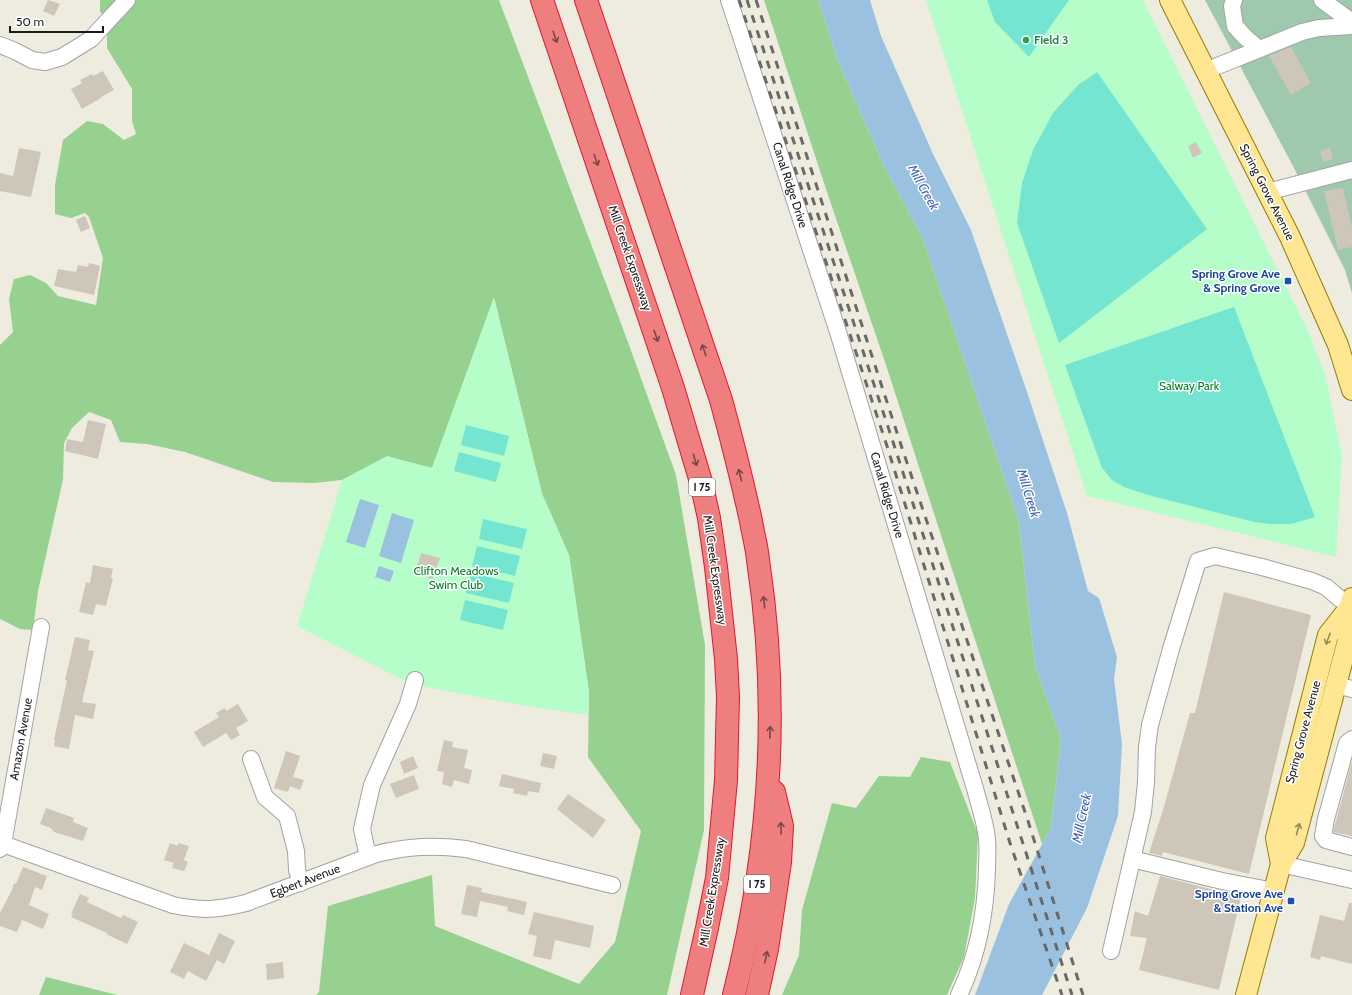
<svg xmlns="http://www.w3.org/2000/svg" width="1352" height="995" font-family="Cabin,sans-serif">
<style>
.forest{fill:#96d18f}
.cemetery{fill:#9ec9ad}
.park{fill:#b5feca}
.pitch{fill:#74e5d0}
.water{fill:#9ac2e0}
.building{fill:#cec6b8}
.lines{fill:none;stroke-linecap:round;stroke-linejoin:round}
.minor-casing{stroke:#a2a2a2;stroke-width:18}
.major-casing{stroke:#927e00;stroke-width:22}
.highway-casing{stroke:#e41431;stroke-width:24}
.minor{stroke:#fff;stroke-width:16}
.major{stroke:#ffe693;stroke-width:20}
.highway{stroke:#ee7f7e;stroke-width:22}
.rail{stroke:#696969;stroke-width:3;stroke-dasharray:8 8;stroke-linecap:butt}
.oneway{stroke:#7a4848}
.oneway2{stroke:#988b5d}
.leisure-dot{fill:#2e9e5b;stroke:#fff;stroke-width:1.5}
.transit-dot{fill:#1a4fb4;stroke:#fff;stroke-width:1.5}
.labels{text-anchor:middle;stroke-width:3;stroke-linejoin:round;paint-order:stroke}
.shield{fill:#fff;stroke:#5f5f5f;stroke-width:1}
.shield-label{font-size:11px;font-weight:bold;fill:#1b1b1b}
.leisure-label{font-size:12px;font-weight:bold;fill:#27864d;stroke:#fff;text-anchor:start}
.street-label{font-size:12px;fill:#1b1b1b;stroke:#fff}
.transit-label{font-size:12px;font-weight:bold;fill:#164399;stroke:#fff;text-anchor:end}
.park-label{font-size:12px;fill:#028025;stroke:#fff}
.water-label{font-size:13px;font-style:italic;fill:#4062b2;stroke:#fff}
</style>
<rect width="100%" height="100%" fill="#eeecdf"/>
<g class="forest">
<polygon points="100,0 122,0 106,16 100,12"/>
<polygon points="134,0 499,0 625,334 676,475 705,645 704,830 667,995 316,995 319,992 328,906 432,875 435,926 579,984 615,942 641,831 588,757 589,692 569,555 542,494 494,298 432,468 387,457 342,480 314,483 273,482 185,452 147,444 120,442 111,420 89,412 72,428 64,443 63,479 38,591 33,630 20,629 0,619 0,345 13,332 9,299 14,279 30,275 46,283 58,296 96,305 103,258 89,217 85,213 71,218 55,214 55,185 63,140 87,121 103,124 124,140 136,134 132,121 132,89 107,48 107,33"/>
<polygon points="764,0 818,0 838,61 883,164 923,239 1019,522 1035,665 1061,739 1051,828 1042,844 961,597 886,365 827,192"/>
<polygon points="921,757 950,762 978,834 975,898 964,957 947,995 782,995 799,955 802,910 832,803 856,808 879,776 910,777"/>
<polygon points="46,977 117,995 39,995"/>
</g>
<polygon class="cemetery" points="1205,0 1352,0 1352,293 1345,270 1294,168"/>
<g class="park">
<polygon points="926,0 1143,0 1309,333 1325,375 1342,456 1336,557 1087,496"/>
<polygon points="494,297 542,494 569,555 589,692 588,715 526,706 416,685 405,681 297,626 342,480 387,456 432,468"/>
</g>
<g class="pitch">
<polygon points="987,0 1069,0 1029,57 995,22"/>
<polygon points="1097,72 1207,229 1059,343 1017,223 1022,183 1033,150 1053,113 1078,85"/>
<polygon points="1234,307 1315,517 1291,524 1271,524 1254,522 1148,495 1124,487 1112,480 1102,468 1065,365"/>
<polygon points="466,425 509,436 504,456 461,445"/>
<polygon points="459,452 501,463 496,482 454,471"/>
<polygon points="483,519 527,529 522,549 479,539"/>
<polygon points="477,546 520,556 515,576 472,566"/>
<polygon points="471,573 514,583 509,603 466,593"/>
<polygon points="465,600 508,610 503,630 460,620"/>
</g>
<g class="water">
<polygon points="818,0 870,0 881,36 933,154 971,230 1026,389 1067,513 1088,591 1099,598 1117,657 1114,679 1122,744 1118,816 1087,908 1042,995 975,995 1009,904 1051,828 1061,739 1035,665 1019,522 923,239 883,164 838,61"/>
<polygon points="360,499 379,505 365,548 346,542"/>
<polygon points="392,513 414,520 401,563 379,556"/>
<polygon points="379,566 394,571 390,582 375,577"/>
</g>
<g class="building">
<polygon points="48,0 60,4 54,16 43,11"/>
<polygon points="1291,47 1311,83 1291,95 1269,56"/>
<polygon points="103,71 114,90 101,97 101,98 82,109 71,89 82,83 80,80 92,74 93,76"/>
<polygon points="1196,142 1202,153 1193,158 1188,146"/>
<polygon points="19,148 41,152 31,197 0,191 0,173 13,176"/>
<polygon points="1330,148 1333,159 1323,162 1320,151"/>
<polygon points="1343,188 1352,228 1352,247 1338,250 1324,191"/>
<polygon points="85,216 90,228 81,232 76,220"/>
<polygon points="89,263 100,266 94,295 54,286 58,269 76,272 78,265 88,267"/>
<polygon points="88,420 106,424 98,459 65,451 67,439 83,442"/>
<polygon points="421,553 440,558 433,579 415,574"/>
<polygon points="93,565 113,569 111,578 113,578 106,606 96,604 93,615 79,612 86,582 90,583"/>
<polygon points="1224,592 1311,615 1249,874 1163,852 1162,856 1149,853 1163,810 1190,713 1195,713"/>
<polygon points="75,637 90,640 88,650 94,651 82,702 96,704 93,719 75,715 69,749 54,746 55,740 54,740 67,680 65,680"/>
<polygon points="238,704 248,721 236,728 240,735 231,740 226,733 203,747 194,732 219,717 216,713 225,708 226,711"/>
<polygon points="444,740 453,742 452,747 468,750 464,768 472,770 469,784 454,780 452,787 442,784 444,772 437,771"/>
<polygon points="286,751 300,756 293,777 304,780 300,790 290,786 288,792 274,788"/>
<polygon points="543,753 557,756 554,769 540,766"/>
<polygon points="413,756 418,768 404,774 400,762"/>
<polygon points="1352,761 1352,836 1333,832"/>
<polygon points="502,774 541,783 539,793 528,791 527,796 513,793 514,789 499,786"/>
<polygon points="414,775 419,789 396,798 390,784"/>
<polygon points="568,794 606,820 593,838 557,809"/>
<polygon points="46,808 74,818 73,822 88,828 83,841 54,832 51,828 40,824"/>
<polygon points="170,843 178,846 178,843 189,846 184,860 188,862 184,871 172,868 174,863 164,860"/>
<polygon points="23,867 47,876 42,890 35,887 29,905 49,914 43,929 22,920 17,932 0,926 0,913 12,890 14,883 16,884"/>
<polygon points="1160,876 1241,897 1219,990 1139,970 1147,938 1130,936 1135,911 1148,916"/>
<polygon points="467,885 482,888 481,892 527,902 524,915 507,911 508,907 480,901 477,917 461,914"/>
<polygon points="80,894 89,898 87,902 121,918 123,915 138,922 127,944 106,934 107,933 71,917 73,914 71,914"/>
<polygon points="1349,903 1352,903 1352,964 1321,956 1320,960 1310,957 1320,915 1344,921"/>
<polygon points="534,912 594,926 590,948 555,940 551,960 533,956 537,936 528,934"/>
<polygon points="219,933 235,941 224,964 217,960 206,981 188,971 184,979 170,972 184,943 209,955"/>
<polygon points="283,962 284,978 267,980 266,964"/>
</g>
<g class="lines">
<defs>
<g id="minor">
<path d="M 729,0 L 838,332 L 976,792 C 980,808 986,824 987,840 C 988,849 987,859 987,868 C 986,912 978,955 959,995"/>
<polyline points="1234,0 1232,6 1235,26 1245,37 1259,49"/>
<polyline points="1322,0 1352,22"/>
<polyline points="0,45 15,51 32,60 45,62 62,57 91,39 127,0"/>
<polyline points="1205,71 1302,32 1319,28 1352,26"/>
<polyline points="1267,192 1352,170"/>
<polyline points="1336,685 1352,689"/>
<polyline points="1352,739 1347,743 1344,754 1326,819 1323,836 1326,840 1352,847"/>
<polyline points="251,759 265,797 287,816 296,851 297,870 301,883"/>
<path d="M 3,844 L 173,905 C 201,911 218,910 246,903 L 376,854 C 408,846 434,845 466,849 L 612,885"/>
<polyline points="0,849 3,844 41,627"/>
<polyline points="368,857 362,829 372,785 408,704 415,680"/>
<polyline points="1132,859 1222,881 1274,891"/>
<polyline points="1281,864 1352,880"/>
<polyline points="1111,951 1143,812 1146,782 1147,747 1150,725 1171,649 1198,561 1215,556 1262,567 1312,581 1326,587 1350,607"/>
</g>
<g id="major">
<polyline points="1170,0 1290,237 1338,345 1352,390"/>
<polyline points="1281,864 1276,838 1328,635 1350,607"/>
<polyline points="1246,995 1281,864 1294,843 1348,640 1350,607 1352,598"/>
</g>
<g id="highway">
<polyline points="542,0 673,388 701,482 709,518 716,567 726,659 728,697 726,780 717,878 707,928 692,995"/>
<path d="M 586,0 L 721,400 C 732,440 742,480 751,521 C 753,534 757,547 758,560 C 780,705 770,853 734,995"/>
<polyline points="757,995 767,949 780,862 782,826 774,792"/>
</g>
</defs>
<use href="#minor" class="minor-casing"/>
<use href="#major" class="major-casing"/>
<use href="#highway" class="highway-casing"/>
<use href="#minor" class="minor"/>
<use href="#major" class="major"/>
<use href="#highway" class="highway"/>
<g class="rail">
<polyline points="739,0 887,446 1010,843 1062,995"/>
<polyline points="747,0 895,448 1072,995"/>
<polyline points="756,0 900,442 1028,821 1083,995"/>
</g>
</g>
<defs><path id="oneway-shaft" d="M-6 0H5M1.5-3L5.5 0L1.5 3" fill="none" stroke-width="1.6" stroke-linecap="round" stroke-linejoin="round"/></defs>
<g class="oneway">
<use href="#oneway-shaft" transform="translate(555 37) rotate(71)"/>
<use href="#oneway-shaft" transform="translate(596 160) rotate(71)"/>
<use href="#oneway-shaft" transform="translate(656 336) rotate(71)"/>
<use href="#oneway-shaft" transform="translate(704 350) rotate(-109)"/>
<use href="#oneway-shaft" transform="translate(695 460) rotate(74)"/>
<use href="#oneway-shaft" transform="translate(740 475) rotate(-104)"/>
<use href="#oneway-shaft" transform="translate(764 602) rotate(-97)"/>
<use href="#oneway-shaft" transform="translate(770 732) rotate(-88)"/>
<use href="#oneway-shaft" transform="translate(781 828) rotate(-92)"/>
<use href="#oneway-shaft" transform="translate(766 957) rotate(-78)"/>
</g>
<g class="oneway2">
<use href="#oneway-shaft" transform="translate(1328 639) rotate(110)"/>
<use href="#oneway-shaft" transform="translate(1298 829) rotate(-75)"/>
</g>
<circle class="leisure-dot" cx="1026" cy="40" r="4"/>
<g class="transit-dot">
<rect x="1284" y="277" width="8" height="8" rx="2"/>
<rect x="1287" y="897" width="8" height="8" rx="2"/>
</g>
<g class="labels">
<g class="shield">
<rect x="689" y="478" width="26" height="18" rx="3"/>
<rect x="744" y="875" width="26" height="18" rx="3"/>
</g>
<g class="shield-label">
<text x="702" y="491">I 75</text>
<text x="757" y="888">I 75</text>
</g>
<g class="leisure-label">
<text x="1034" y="44">Field 3</text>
</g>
<g class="street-label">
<text transform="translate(790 185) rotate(72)" y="4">Canal Ridge Drive</text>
<text transform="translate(1267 192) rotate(63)" y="4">Spring Grove Avenue</text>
<text transform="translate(630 258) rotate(71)" y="4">Mill Creek Expressway</text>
<text transform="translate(887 495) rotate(73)" y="4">Canal Ridge Drive</text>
<text transform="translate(715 570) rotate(82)" y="4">Mill Creek Expressway</text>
<text transform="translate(1303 732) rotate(-75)" y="4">Spring Grove Avenue</text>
<text transform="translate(21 739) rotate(-80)" y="4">Amazon Avenue</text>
<text transform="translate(305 881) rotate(-21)" y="4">Egbert Avenue</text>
<text transform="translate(712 892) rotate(-81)" y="4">Mill Creek Expressway</text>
</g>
<g class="transit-label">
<text x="1280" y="278">Spring Grove Ave<tspan x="1280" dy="14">&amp; Spring Grove</tspan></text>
<text x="1283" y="898">Spring Grove Ave<tspan x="1283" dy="14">&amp; Station Ave</tspan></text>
</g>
<g class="park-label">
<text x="1189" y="390">Salway Park</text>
<text x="456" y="575">Clifton Meadows<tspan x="456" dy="14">Swim Club</tspan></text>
</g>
<g class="water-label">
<text transform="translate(924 187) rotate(61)" y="5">Mill Creek</text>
<text transform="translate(1029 493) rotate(73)" y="5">Mill Creek</text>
<text transform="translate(1081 818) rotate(-78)" y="5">Mill Creek</text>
</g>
</g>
<path d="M10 26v6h93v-6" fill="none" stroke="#1b1b1b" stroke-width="2"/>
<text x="16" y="26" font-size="12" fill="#1b1b1b" stroke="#ffffff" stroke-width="3" paint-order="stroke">50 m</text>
</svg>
